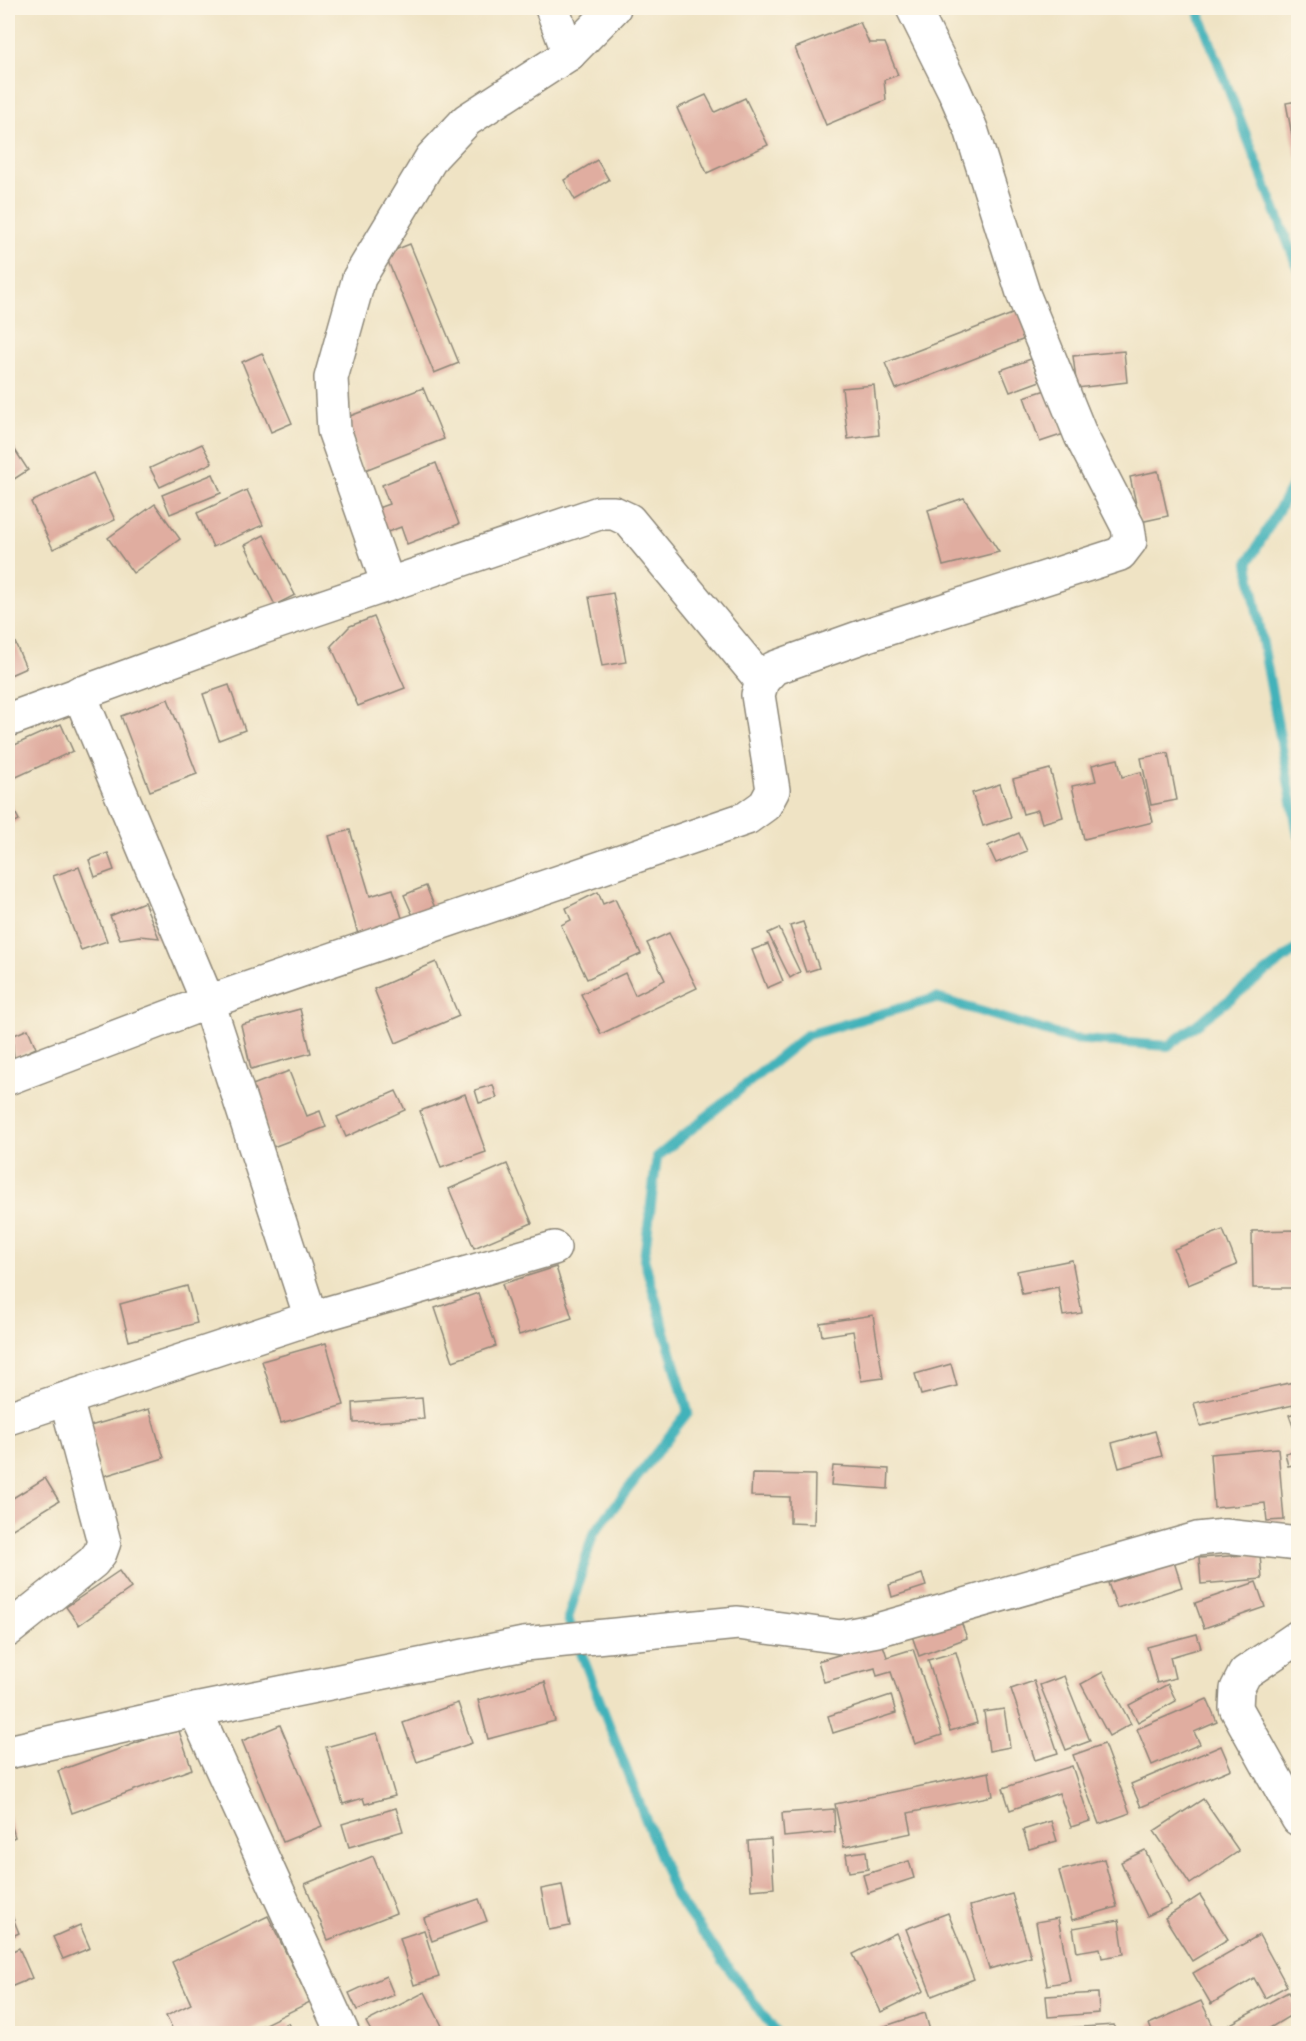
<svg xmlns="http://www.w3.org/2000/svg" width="1306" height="2041" font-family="Cardo,serif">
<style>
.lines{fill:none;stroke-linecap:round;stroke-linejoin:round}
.stream{stroke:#42b2ba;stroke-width:10}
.building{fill:#e0ada0}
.minor-casing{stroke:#8d8778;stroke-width:36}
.minor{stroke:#fff;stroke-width:33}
</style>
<rect width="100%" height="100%" fill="#fcf5e5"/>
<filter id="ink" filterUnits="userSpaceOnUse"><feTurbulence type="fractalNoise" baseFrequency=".0167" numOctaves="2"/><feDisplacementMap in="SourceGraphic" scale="12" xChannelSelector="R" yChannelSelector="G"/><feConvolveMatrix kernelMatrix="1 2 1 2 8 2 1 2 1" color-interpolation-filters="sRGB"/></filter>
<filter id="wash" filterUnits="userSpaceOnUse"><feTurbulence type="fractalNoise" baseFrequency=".008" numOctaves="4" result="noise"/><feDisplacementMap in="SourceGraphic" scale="24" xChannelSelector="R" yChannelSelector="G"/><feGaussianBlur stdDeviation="1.35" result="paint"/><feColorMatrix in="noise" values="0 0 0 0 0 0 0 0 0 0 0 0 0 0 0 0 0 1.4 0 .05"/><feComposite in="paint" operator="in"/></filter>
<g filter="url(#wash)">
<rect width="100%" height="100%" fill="#efe3c4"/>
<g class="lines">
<g class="stream">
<polyline points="1197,8 1298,269"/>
<polyline points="1298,476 1248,563 1298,834"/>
<polyline points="777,2034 675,1895 568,1619 593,1534 688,1412 644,1259 657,1157 807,1035 936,998 1072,1039 1168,1046 1298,948"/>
</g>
</g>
<g id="blocks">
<g class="building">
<polygon points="860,22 869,43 885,43 898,75 884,80 886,100 826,125 795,48"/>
<polygon points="706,95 715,112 745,98 768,145 707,173 677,108"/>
<polygon points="1298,101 1298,156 1296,157 1286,103"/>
<polygon points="597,160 609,180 575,200 564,180"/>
<polygon points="410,244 459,363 434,373 385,254"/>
<polygon points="1020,311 1030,337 896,389 885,363"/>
<polygon points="1124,351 1127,382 1077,388 1073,356"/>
<polygon points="262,353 292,423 271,432 242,362"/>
<polygon points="1031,359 1040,381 1010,392 1001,370"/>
<polygon points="874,385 879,435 848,439 842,388"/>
<polygon points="423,388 444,439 365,470 345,418"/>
<polygon points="1049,389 1064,434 1040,442 1024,397"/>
<polygon points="8,439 28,470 8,483"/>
<polygon points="202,444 212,463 160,487 150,468"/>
<polygon points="436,463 459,524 407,544 401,527 385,533 375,509 389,504 382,485"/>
<polygon points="1158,471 1168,516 1140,522 1130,477"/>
<polygon points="93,473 115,520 53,549 31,502"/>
<polygon points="213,474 221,493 170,514 162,495"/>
<polygon points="247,490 263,525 213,547 197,513"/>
<polygon points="964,498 999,552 943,566 928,510"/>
<polygon points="155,504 180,539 133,573 108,538"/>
<polygon points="264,535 295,595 275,605 245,545"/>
<polygon points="613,593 626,662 602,666 589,597"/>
<polygon points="374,617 405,688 358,706 331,646 350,626"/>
<polygon points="8,626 26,668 8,676"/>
<polygon points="229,685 245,730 219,740 203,694"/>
<polygon points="168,699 197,774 150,791 121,716"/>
<polygon points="61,724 73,751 12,779 8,769 8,748"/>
<polygon points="1168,753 1177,800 1151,805 1141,758"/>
<polygon points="1118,759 1122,777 1141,772 1153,822 1084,839 1072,786 1096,781 1092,765"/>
<polygon points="1050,769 1063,817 1042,823 1038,810 1023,814 1013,779"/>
<polygon points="1000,784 1011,817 983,826 972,793"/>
<polygon points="8,798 19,820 8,826"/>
<polygon points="350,830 370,896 393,889 403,921 358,934 329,836"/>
<polygon points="1019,833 1027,851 996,863 988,846"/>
<polygon points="108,853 114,870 95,877 89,860"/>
<polygon points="79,867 107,941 81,950 53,876"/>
<polygon points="426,886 435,908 414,918 404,895"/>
<polygon points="598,892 603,904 615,899 641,954 587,979 561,925 571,920 566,908"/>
<polygon points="144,902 159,938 139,936 120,939 110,916"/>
<polygon points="803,922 819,968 806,972 790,926"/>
<polygon points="779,928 800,972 790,978 768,933"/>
<polygon points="669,933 697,988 601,1034 581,994 625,973 635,995 665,980 647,943"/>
<polygon points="768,944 783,981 767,988 752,950"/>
<polygon points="436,962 459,1016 396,1043 374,989"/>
<polygon points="300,1009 311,1053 251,1069 241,1025"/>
<polygon points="28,1029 36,1048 14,1058 12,1036"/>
<polygon points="289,1071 307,1116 320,1111 326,1127 273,1147 250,1086"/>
<polygon points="493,1085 497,1098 479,1103 475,1090"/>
<polygon points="396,1091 405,1110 346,1137 337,1117"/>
<polygon points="465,1094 486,1152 441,1168 420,1111"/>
<polygon points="507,1164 532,1223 474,1248 449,1189"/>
<polygon points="1223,1230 1237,1265 1188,1285 1174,1249"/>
<polygon points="1298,1230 1298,1288 1253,1288 1252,1231"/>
<polygon points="1072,1260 1082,1313 1063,1316 1058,1287 1022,1294 1017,1271"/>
<polygon points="556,1267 572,1318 519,1335 502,1284"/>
<polygon points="187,1286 197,1323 129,1341 120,1304"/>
<polygon points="478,1293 496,1346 453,1361 435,1308"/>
<polygon points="873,1315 883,1378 861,1381 853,1331 822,1336 820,1323"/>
<polygon points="326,1343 344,1405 281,1423 262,1361"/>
<polygon points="951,1364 957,1386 921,1395 915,1374"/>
<polygon points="1294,1382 1298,1404 1200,1426 1194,1403"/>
<polygon points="422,1398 424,1419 354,1423 353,1403"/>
<polygon points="149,1409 164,1458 104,1476 90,1426"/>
<polygon points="1298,1412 1298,1427 1294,1429 1289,1415"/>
<polygon points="1155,1431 1162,1456 1119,1468 1112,1443"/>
<polygon points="1278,1448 1284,1520 1267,1521 1265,1503 1214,1508 1210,1454"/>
<polygon points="1298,1450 1298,1464 1288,1466 1285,1453"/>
<polygon points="833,1466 889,1469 888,1489 831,1485"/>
<polygon points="752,1474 815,1475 814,1524 790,1523 790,1497 751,1496"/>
<polygon points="45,1478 59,1501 11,1530 8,1523 8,1501"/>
<polygon points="1260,1554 1262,1579 1201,1584 1199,1558"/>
<polygon points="1174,1562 1182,1587 1117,1608 1108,1583"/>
<polygon points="119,1571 131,1588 79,1625 66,1607"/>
<polygon points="922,1574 926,1586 892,1597 889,1585"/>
<polygon points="1256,1582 1265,1607 1204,1628 1195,1603"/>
<polygon points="960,1619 967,1638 919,1656 912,1636"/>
<polygon points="1197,1634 1201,1648 1170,1657 1175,1678 1157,1683 1147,1647"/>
<polygon points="882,1642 887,1657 913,1649 942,1735 915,1744 891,1672 877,1676 875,1668 824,1682 818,1661"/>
<polygon points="956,1652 977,1723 950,1731 928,1660"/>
<polygon points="1103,1672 1131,1724 1109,1736 1081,1684"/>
<polygon points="1064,1676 1090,1741 1066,1750 1040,1685"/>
<polygon points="1034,1681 1058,1753 1035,1760 1011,1689"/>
<polygon points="545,1682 555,1721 488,1739 478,1700"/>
<polygon points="1168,1684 1176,1701 1138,1722 1129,1705"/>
<polygon points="891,1695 896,1713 833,1733 828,1716"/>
<polygon points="1207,1699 1217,1722 1194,1732 1200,1744 1152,1765 1137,1729"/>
<polygon points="458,1703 472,1743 417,1762 403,1723"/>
<polygon points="1004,1709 1010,1747 989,1751 984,1712"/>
<polygon points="280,1725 322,1826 283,1842 242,1741"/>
<polygon points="178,1728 192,1769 72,1813 58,1771"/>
<polygon points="377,1733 395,1796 365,1804 363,1798 343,1804 326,1747"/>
<polygon points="1104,1744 1130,1813 1099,1824 1073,1755"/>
<polygon points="1221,1746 1231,1769 1141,1807 1131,1784"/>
<polygon points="1072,1766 1090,1821 1071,1827 1059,1793 1010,1810 1003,1788"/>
<polygon points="989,1772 993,1796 908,1813 912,1833 844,1847 835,1804"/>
<polygon points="1203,1799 1239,1851 1190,1884 1154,1831"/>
<polygon points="396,1808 403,1831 349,1847 342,1824"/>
<polygon points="834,1809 835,1832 784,1837 782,1813"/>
<polygon points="8,1814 15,1837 8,1840"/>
<polygon points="1051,1821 1057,1841 1029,1849 1023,1830"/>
<polygon points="771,1839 774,1888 751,1890 748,1841"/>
<polygon points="1145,1850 1171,1905 1147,1916 1121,1862"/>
<polygon points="866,1851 868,1869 849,1872 846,1854"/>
<polygon points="373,1856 396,1913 328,1940 305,1884"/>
<polygon points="1104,1859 1117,1907 1072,1920 1059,1871"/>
<polygon points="909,1861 914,1878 868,1893 863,1875"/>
<polygon points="562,1885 570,1926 549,1930 541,1889"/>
<polygon points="1012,1894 1031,1957 989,1969 970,1906"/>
<polygon points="1200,1895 1228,1939 1192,1961 1165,1918"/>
<polygon points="479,1899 487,1921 432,1941 424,1918"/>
<polygon points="8,1906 19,1933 8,1938"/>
<polygon points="948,1913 974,1979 932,1996 906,1929"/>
<polygon points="268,1916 310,2002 245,2034 175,2034 166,2016 191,2004 172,1962"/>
<polygon points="1058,1918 1070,1981 1047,1985 1036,1922"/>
<polygon points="1119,1920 1124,1954 1102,1958 1100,1948 1077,1952 1073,1928"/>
<polygon points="80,1925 90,1948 63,1959 53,1937"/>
<polygon points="424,1930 439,1977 414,1985 400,1938"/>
<polygon points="896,1933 924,1991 881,2012 853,1954"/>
<polygon points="1259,1935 1287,1986 1265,1998 1254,1978 1211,2004 1193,1973"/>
<polygon points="19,1948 32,1978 8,1988 8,1953"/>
<polygon points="386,1976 394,1995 357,2010 349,1993"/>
<polygon points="425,1992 446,2034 367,2034 371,2031 366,2022"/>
<polygon points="1288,1992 1298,2011 1260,2034 1234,2034 1227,2026"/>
<polygon points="1098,1993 1099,2013 1048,2017 1046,1996"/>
<polygon points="1201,2001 1217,2034 1153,2034 1149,2024"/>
<polygon points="925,2013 931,2034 881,2034 879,2028"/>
<polygon points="288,2023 293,2034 267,2034"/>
<polygon points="1114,2025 1114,2034 1050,2034 1050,2029"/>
</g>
</g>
</g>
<g filter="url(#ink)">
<use href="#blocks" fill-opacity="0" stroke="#8d8778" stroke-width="1.5"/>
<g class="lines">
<defs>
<g id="minor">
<polyline points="552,8 569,54"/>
<polyline points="388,584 334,430 331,378 359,278 432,157 467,120 569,54 614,8"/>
<polyline points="79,693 208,1002 311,1318"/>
<polyline points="8,720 260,628 599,513 614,513 629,520 762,681"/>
<polyline points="8,1078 208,1002 747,818 765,805 773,790 758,695 762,681 774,668 864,636 1120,554 1130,541 1128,527 1081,436 1024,296 971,129 954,90 913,8"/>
<polyline points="8,1418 311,1318 554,1248"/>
<polyline points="8,1630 93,1562 100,1553 104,1542 66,1399"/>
<polyline points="1298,1637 1245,1673 1237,1689 1236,1708 1298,1819"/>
<polyline points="195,1710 343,2034"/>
<polyline points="8,1752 195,1710 524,1644 738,1623 841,1637 877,1630 1197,1539 1225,1536 1298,1544"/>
</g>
</defs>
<use href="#minor" class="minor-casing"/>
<use href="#minor" class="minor"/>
</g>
</g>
<rect width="1306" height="2041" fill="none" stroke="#fcf5e5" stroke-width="30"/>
</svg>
